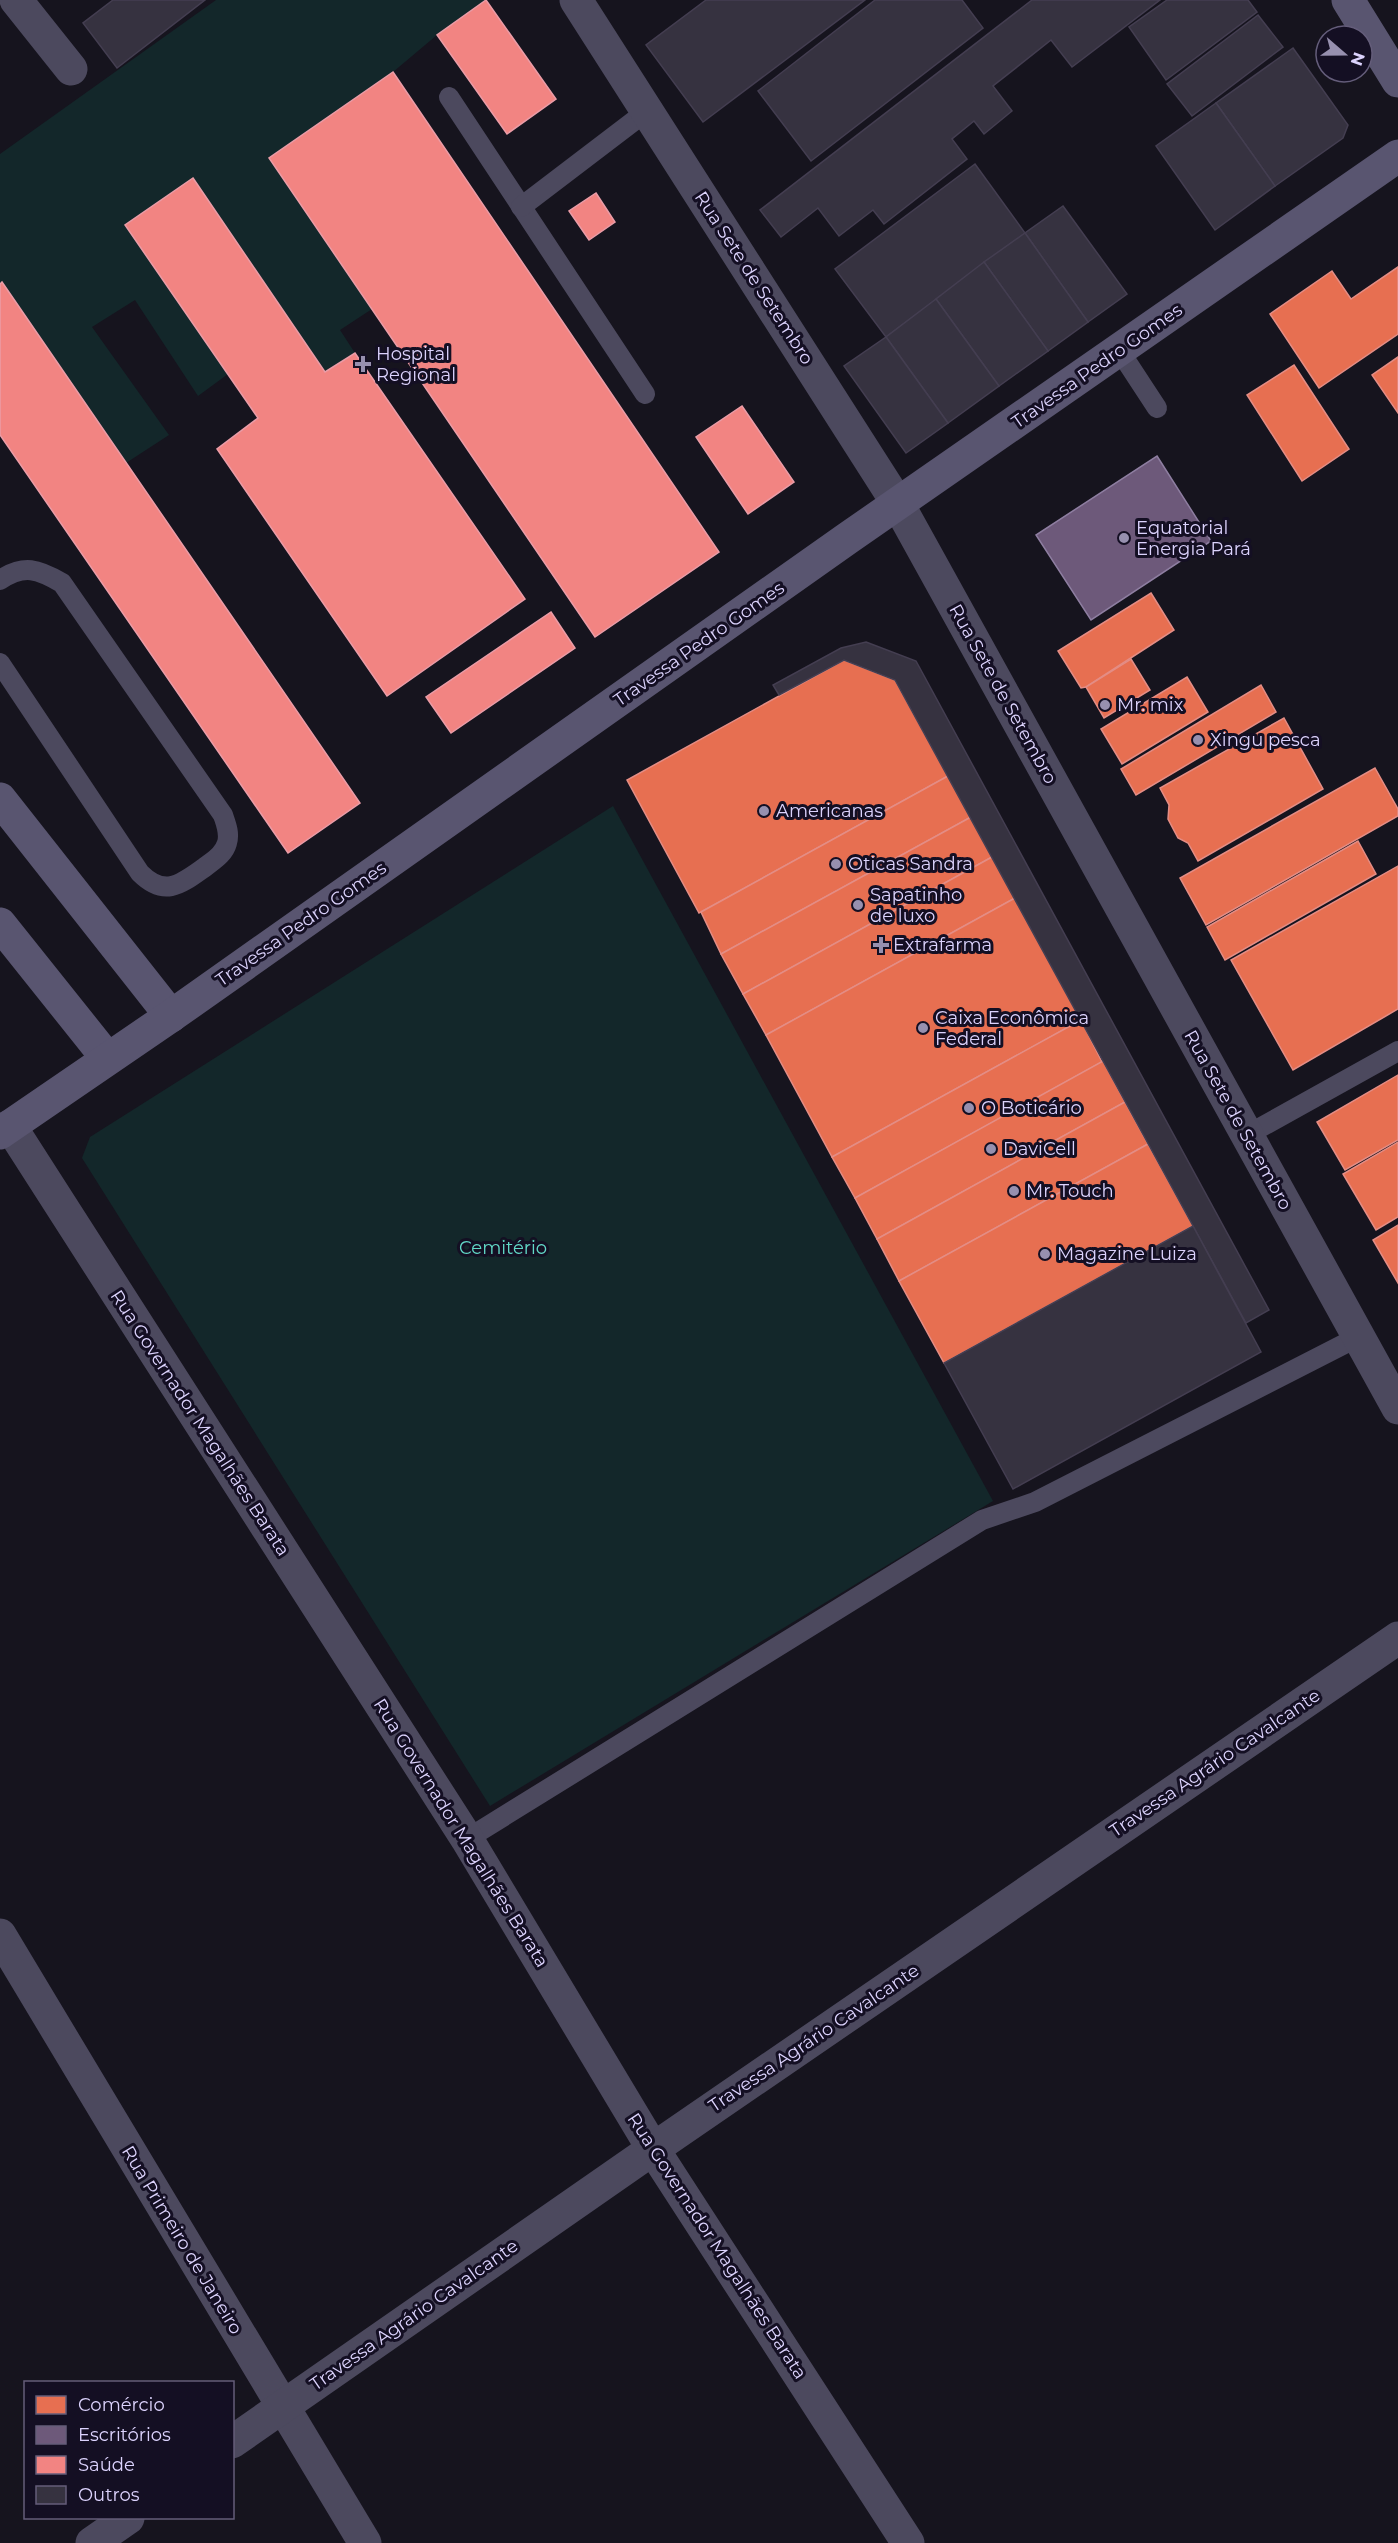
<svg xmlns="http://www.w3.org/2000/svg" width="1398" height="2543" font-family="Montserrat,sans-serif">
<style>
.green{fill:#13272a}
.shops{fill:#e76f51;stroke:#e48d85;stroke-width:1.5}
.offices{fill:#6d597a;stroke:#8e7ea1;stroke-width:1.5}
.health{fill:#f28482;stroke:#eb9ca7;stroke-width:1.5}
.building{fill:#363240;stroke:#443e51;stroke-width:1.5}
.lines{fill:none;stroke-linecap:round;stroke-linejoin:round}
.lane{stroke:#4c495e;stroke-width:20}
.street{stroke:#4c495e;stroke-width:33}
.secondary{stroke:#595570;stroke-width:33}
.poi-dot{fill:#9790af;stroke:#140f23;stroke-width:2}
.labels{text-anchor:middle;stroke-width:6;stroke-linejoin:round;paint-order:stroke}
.street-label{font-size:18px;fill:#dcd3fd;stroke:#140f23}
.poi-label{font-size:18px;fill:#dcd3fd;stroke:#140f23;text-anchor:start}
.park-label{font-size:18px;fill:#62dac8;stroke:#140f23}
</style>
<rect width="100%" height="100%" fill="#16141e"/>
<g class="green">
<polygon points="216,0 485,0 486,2 437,35 393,72 269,158 372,309 340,330 355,353 325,372 193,179 228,374 198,396 135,300 92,327 169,435 126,463 2,283 0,284 0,154"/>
<polygon points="613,806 993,1501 490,1806 82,1158 90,1137"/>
</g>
<g class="shops">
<polygon points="1398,267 1398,334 1319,388 1270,314 1332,271 1351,299"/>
<polygon points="1398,357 1398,413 1372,375"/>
<polygon points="1294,365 1349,449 1302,481 1247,395"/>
<polygon points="1151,593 1174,630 1086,687 1081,688 1058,651"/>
<polygon points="1131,659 1150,690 1104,718 1086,687"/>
<polygon points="844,660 895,680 948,776 699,913 627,780"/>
<polygon points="1187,677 1208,712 1122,764 1101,729"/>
<polygon points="1261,685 1276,712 1136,795 1121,769"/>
<polygon points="1284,718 1323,789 1198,861 1188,843 1178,838 1168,819 1169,805 1160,788"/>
<polygon points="1375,768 1398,809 1398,816 1206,925 1180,878"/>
<polygon points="948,776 971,817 721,954 701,912"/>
<polygon points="971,817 992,857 743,994 721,954"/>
<polygon points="1358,841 1376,874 1225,960 1207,927"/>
<polygon points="992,857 1015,898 766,1035 743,994"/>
<polygon points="1398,866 1398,1009 1293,1070 1231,960"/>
<polygon points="1015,898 1081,1020 832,1157 766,1035"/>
<polygon points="1081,1020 1102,1062 855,1198 832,1157"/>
<polygon points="1103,1061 1125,1102 877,1239 855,1198"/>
<polygon points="1398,1075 1398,1140 1345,1170 1317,1122"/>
<polygon points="1125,1102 1148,1144 899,1281 877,1239"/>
<polygon points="1398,1142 1398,1217 1376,1230 1343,1174"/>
<polygon points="1148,1144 1193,1226 944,1363 899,1281"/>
<polygon points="1398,1225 1398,1283 1373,1240"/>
</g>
<polygon class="offices" points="1157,456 1211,541 1091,620 1036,535"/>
<g class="health">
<polygon points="486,0 556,99 507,134 437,35"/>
<polygon points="393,72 719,552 595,637 269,158"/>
<polygon points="193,178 325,372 355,353 525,599 387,696 217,449 258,418 125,225"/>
<polygon points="596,193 615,222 589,240 569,211"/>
<polygon points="2,282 360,803 288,853 0,435 0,284"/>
<polygon points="742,406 794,482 748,514 696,437"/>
<polygon points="551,612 575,648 451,733 426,697"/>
</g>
<g class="building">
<polygon points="113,0 205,0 117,68 83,23"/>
<polygon points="706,0 865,0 703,122 646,45"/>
<polygon points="875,0 962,0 983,28 811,161 758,91"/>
<polygon points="1032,0 1160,0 1072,67 1051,40 993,86 1012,111 984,134 974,121 952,139 967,159 884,224 873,210 839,236 818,208 781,237 760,210"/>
<polygon points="1167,0 1248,0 1257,12 1166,80 1129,27"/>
<polygon points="1258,15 1283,47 1192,116 1167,84"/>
<polygon points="1293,48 1348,125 1343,138 1275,186 1216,103"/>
<polygon points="1216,103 1275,186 1215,230 1156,146"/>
<polygon points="975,164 1025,233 886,337 835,269"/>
<polygon points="1063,206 1127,294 1088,322 1025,233"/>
<polygon points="1025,233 1088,322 1048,351 984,262"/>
<polygon points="984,262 1048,351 999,386 936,299"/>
<polygon points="936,299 999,386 948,423 886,337"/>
<polygon points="886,337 948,423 906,453 844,366"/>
<polygon points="866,642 916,661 1269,1310 1246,1323 895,680 844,660 779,695 773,685 841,648"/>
<polygon points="1193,1226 1261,1352 1013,1489 944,1363"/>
</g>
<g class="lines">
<g class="lane">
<polyline points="449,97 645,394"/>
<polyline points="521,207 647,111"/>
<polyline points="1119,350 1157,408"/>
<path d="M 0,580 C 24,564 38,569 62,583 L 223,815 C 226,824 230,833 227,843 C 224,854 214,860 205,867 C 181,884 165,898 140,873 L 0,663"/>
<polyline points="1247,1135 1398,1051"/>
<polyline points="467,1839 982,1520 1035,1502 1358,1337"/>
</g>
<g class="street">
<polyline points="16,0 71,69"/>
<polyline points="576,0 898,504 1398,1408"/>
<polyline points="10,1126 467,1839 653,2149 908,2543"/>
<polyline points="0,1935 365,2543"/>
<polyline points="232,2442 653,2149 1398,1638"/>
<polyline points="92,2543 128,2518"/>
</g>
<g class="secondary">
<polyline points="1348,0 1398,81"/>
<polyline points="0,799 171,1016"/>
<polyline points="0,924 107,1058"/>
<polyline points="0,1133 171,1016 848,538 1398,156"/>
</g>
</g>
<g class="poi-dot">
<path d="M360 355h6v6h6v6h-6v6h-6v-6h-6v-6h6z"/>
<circle cx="1124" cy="538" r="6"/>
<circle cx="1105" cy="705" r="6"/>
<circle cx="1198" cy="740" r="6"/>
<circle cx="764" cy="811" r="6"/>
<circle cx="836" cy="864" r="6"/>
<circle cx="858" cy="905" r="6"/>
<path d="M878 936h6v6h6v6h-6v6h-6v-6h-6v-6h6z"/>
<circle cx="923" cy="1028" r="6"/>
<circle cx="969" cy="1108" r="6"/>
<circle cx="991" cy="1149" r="6"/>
<circle cx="1014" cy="1191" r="6"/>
<circle cx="1045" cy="1254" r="6"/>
</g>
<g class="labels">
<g class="street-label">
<text transform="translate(754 278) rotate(57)" y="6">Rua Sete de Setembro</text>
<text transform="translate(1097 366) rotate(-35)" y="6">Travessa Pedro Gomes</text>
<text transform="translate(699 644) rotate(-35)" y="6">Travessa Pedro Gomes</text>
<text transform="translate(1003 694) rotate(61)" y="6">Rua Sete de Setembro</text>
<text transform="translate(301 924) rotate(-35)" y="6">Travessa Pedro Gomes</text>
<text transform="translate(1238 1120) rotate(61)" y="6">Rua Sete de Setembro</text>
<text transform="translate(200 1423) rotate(57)" y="6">Rua Governador Magalhães Barata</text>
<text transform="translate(1215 1763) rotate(-34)" y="6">Travessa Agrário Cavalcante</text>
<text transform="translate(461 1833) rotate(58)" y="6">Rua Governador Magalhães Barata</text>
<text transform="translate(814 2038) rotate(-34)" y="6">Travessa Agrário Cavalcante</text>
<text transform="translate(182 2240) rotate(59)" y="6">Rua Primeiro de Janeiro</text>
<text transform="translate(717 2246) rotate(57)" y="6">Rua Governador Magalhães Barata</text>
<text transform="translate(414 2315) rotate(-35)" y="6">Travessa Agrário Cavalcante</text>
</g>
<g class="poi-label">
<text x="376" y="360">Hospital<tspan x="376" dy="21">Regional</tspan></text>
<text x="1136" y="534">Equatorial<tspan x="1136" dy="21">Energia Pará</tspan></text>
<text x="1117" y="711">Mr. mix</text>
<text x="1210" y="746">Xingu pesca</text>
<text x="776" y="817">Americanas</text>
<text x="848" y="870">Oticas Sandra</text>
<text x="870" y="901">Sapatinho<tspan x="870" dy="21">de luxo</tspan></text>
<text x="893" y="951">Extrafarma</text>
<text x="935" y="1024">Caixa Econômica<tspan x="935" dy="21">Federal</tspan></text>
<text x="981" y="1114">O Boticário</text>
<text x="1003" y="1155">DaviCell</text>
<text x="1026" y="1197">Mr. Touch</text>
<text x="1057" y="1260">Magazine Luiza</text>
</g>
<g class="park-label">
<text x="503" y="1254">Cemitério</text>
</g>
</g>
<rect x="24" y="2381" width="210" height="138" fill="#140f23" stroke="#645d7a" stroke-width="1.5"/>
<rect x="36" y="2396" width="30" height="18" fill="#e76f51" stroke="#645d7a" stroke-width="1.5"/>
<text x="78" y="2411" font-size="18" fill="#dcd3fd">Comércio</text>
<rect x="36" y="2426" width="30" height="18" fill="#6d597a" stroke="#645d7a" stroke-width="1.5"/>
<text x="78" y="2441" font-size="18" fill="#dcd3fd">Escritórios</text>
<rect x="36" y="2456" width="30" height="18" fill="#f28482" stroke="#645d7a" stroke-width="1.5"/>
<text x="78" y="2471" font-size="18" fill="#dcd3fd">Saúde</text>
<rect x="36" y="2486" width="30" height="18" fill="#363240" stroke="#645d7a" stroke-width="1.5"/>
<text x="78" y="2501" font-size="18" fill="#dcd3fd">Outros</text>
<g transform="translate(1344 54) rotate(110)"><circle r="28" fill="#140f23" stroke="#645d7a" stroke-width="1.5"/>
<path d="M0-4.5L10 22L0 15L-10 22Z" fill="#9790af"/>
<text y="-9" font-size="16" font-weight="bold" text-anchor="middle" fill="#dcd3fd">N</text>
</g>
</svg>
